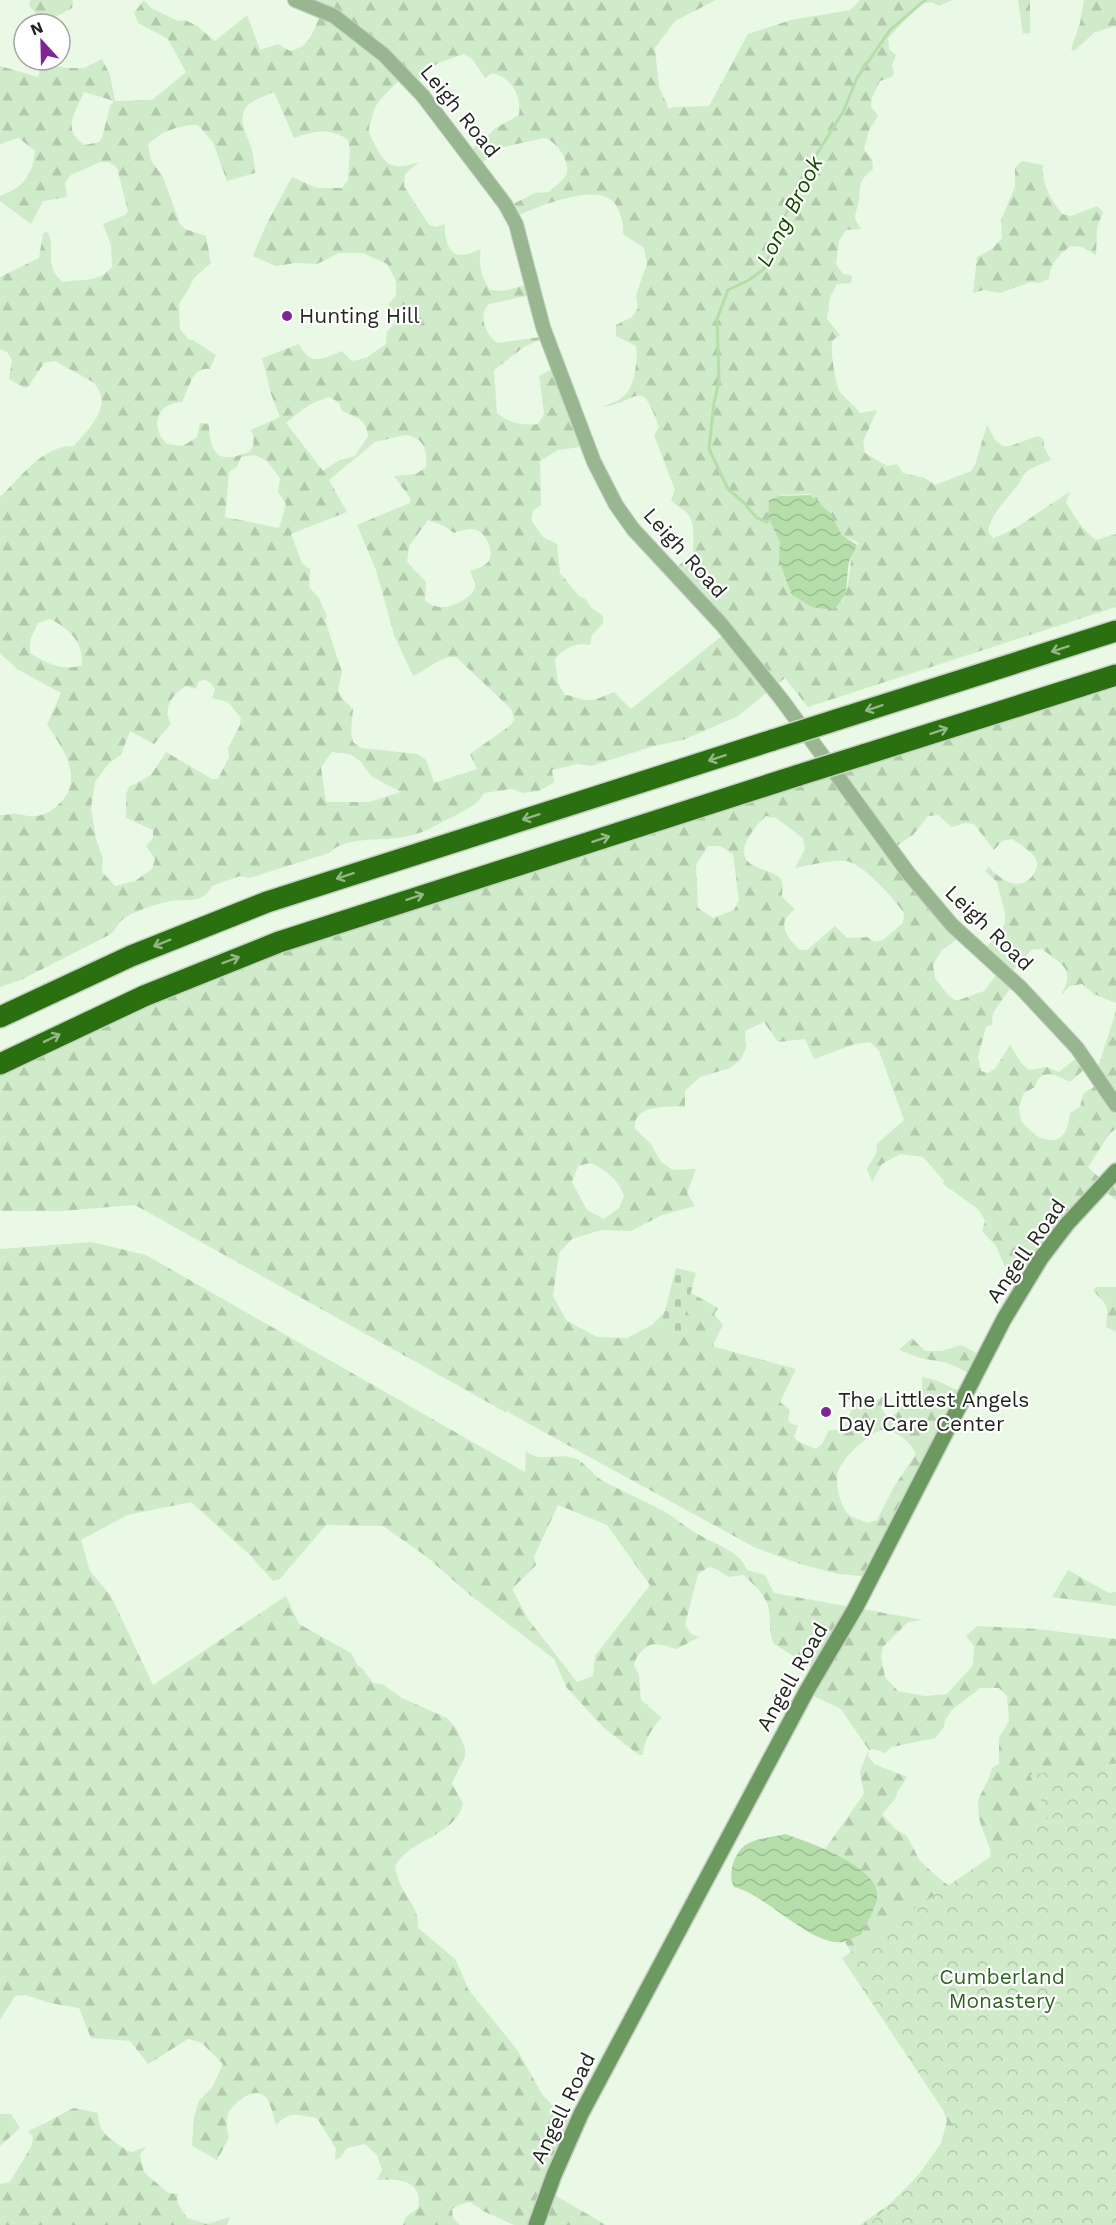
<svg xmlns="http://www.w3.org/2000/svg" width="1116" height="2225" font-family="'Work Sans',sans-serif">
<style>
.forest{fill:url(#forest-firs);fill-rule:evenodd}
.cemetery{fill:url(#cemetery-stones)}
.park{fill:url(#park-crowns)}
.water{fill:url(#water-waves)}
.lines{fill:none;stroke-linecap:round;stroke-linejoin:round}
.stream{stroke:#b5deaa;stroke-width:3}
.tertiary-casing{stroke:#c5d2c2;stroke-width:16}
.secondary-casing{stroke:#c5d2c2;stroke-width:18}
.motorway-casing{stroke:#c5d2c2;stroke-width:24}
.tertiary{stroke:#98b790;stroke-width:14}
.secondary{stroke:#6b995f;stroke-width:15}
.motorway{stroke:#2a6f10;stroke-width:21}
.motorway-bridge-casing{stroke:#c5d2c2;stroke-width:24;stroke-linecap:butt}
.motorway-bridge{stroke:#2a6f10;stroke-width:21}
.oneway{stroke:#94b788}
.poi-dot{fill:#7f2694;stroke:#fff;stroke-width:2}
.labels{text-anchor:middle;stroke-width:4.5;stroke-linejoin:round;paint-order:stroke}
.street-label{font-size:21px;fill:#1f241d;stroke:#fff}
.poi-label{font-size:21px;fill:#1f241d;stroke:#fff;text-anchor:start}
.park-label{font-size:21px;fill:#306321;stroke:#fff}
.water-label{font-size:22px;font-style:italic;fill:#174a02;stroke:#fff}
</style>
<defs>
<pattern id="forest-firs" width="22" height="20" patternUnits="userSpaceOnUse" patternTransform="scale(1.5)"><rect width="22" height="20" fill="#d0ebc9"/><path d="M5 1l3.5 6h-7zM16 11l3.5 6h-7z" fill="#b2c9ac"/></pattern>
<pattern id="cemetery-stones" width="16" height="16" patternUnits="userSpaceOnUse" patternTransform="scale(1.5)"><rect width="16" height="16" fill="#d0ebc9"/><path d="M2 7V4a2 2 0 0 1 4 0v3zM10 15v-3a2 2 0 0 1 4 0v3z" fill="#b2c9ac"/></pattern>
<pattern id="park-crowns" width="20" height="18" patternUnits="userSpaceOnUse" patternTransform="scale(1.5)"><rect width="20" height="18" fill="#d0ebc9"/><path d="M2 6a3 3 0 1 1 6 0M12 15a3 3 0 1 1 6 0" fill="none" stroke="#b2c9ac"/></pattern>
<pattern id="water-waves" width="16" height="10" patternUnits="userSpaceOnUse" patternTransform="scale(1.5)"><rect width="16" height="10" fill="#b5deaa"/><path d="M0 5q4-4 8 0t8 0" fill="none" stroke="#9bbe92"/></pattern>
</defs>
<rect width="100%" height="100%" fill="#eaf8e6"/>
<g class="forest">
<polygon points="30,0 73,0 72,8 53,18 39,18 29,5"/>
<path d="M 144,0 L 151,8 L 178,21 L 185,20 L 197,26 L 215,41 L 247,15 L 260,50 L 278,44 L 290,51 C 311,46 313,32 320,14 L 289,0 L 716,0 L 675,21 L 655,48 L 659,87 L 669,109 L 674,107 L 709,106 L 748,34 L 791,20 L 850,10 L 860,0 L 952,0 L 939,6 L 932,2 L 920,4 L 888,38 L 889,49 L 896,55 L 892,66 L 894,73 L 892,77 L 880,81 L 872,98 L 871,106 L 878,116 L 869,130 L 864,150 L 872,159 L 873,169 C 858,182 861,182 859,199 C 858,206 855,213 855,219 L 861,229 L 846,230 L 839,241 L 836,264 L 843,274 L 850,275 L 852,277 L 851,283 L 837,284 L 830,297 L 827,319 L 840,335 C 839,336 834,339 833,340 C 829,346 836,386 840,392 C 845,399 854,404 860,413 L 877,410 L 863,442 L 865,453 L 887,466 L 897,464 L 903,473 L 925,478 L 935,485 L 971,471 L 975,465 L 987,425 L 995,440 L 1003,446 L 1010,446 L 1038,436 L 1044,440 L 1044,447 L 1051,460 C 1044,463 1035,466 1029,470 C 1023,474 1022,479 1018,485 C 1006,501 992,511 988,532 L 993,538 C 1021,529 1043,507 1070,492 L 1066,502 C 1074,517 1083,530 1096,540 L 1116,534 L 1116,607 L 808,707 L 785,678 L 738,716 L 683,740 L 654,746 L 591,766 L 577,764 L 552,770 L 554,782 L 539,791 L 523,793 L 512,789 L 484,793 C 478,805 467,809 456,815 C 440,823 426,832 409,836 C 385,842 346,835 329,853 L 249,878 L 240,876 L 212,886 C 201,907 184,897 166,902 C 154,905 137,910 126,917 C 118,921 117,929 111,934 L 21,980 L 0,987 L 0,815 C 6,815 13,813 18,814 C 24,815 30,817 36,816 C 46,815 53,810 60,803 C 85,778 62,747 47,725 L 61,693 L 17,669 L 0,653 L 0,497 C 20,478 44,444 74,446 C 89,428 115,405 93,382 L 55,361 L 44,363 L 28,387 L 25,388 L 9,379 L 12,360 L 7,352 L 0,349 L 0,277 L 39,258 L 43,233 L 48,232 C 56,251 43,266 63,282 C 81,279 99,283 112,267 L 111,245 L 103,224 L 125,215 L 128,211 L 117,168 L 109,162 L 100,162 L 71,175 L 65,182 L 67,197 L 43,201 L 31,224 L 0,201 L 0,196 C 24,187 32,176 35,151 L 19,138 L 0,144 L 0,66 L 38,77 L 41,65 L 69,68 L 84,68 L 102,59 L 110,75 L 115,101 L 152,100 L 186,72 L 168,39 L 138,23 L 134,13 ZM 464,54 L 473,60 L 485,78 L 492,73 C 512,77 522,97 519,115 L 494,129 L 488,136 L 468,152 L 480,165 L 499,148 L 544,138 C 556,140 572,163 566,175 C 563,181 554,187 549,192 L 535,193 L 511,205 L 516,216 C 541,206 607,176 619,211 C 622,220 624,225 623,234 L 644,248 L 647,264 L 636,295 L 638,308 L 632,317 L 616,325 L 616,336 L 636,346 C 638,359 635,387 624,396 C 619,401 609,404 602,407 C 641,402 640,375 659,427 L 654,435 L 675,490 L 671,500 C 676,506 682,508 687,513 C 696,522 693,541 693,553 L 671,572 L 724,634 L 631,709 L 614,692 C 606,695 593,702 585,700 C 578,699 573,695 565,695 L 558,683 L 555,659 C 564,648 576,642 590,645 L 592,635 L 603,623 L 603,616 C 597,610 589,609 587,600 L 579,596 L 560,573 L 557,544 L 543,537 L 531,520 L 533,511 L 541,505 L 540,461 L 558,450 L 588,446 L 556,367 L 539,376 L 544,414 L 538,424 C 523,426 509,423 497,413 L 494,370 L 524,347 L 548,336 L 497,343 C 486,334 477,316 489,304 L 536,294 L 525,285 L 503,291 L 490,290 C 481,276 478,266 481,249 C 475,251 468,255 462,255 C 447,256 444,235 445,224 L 436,227 L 429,225 L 404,186 L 405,174 L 419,162 C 395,170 386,168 375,145 C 373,141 370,136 369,132 C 368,125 373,117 374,111 C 376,101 396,84 404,76 L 413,83 L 438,63 ZM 84,92 L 114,101 L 110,106 L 102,138 L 99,142 L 85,145 C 61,131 75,113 84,92 ZM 274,92 L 294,138 C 313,131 331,127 348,140 L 350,150 L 348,180 L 342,188 L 317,188 L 292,177 L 266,225 L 253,256 L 276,266 L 295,263 L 317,264 L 339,253 L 363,253 L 387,264 L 396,281 L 396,295 L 388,305 L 394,310 L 396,321 L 387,332 L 386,344 L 366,358 L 352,361 L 342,351 C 321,359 311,367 299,344 L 262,358 L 271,394 L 280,417 L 251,430 C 253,435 255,442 252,448 C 250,453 245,453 240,455 C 215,464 209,446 209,424 L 200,423 L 197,437 L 183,446 L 167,444 C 149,427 157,402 182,402 C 189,389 192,366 210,369 L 216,355 L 193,340 L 189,340 L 180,329 L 179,304 L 195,277 L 211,263 L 206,236 L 185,229 L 180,224 L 163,177 L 151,160 L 148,145 C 158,132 182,124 198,125 L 213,142 L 227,181 L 255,173 C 254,166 254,160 253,154 C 250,138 234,120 248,105 C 254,99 266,96 274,92 ZM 330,397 L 339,403 L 342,411 C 357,418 366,418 368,436 L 355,456 L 338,461 L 323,471 L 286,423 C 300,411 312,401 330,397 ZM 405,435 C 423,437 428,449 426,467 L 416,474 L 394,476 L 410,498 L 410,503 L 357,525 L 376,570 L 394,635 L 413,676 C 428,670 438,656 456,657 L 512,710 L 514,720 L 511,725 L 470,754 L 477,769 L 437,782 L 434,782 L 426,760 L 418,754 L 361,748 L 353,742 L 351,732 L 353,709 L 341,697 L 338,690 L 342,672 L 325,620 L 327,616 L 319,598 L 309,587 L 310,569 L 302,563 L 291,534 L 347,512 L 329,480 L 375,442 ZM 255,455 L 267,461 L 280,478 L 278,492 L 286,504 L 279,528 L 225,517 L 229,472 L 237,467 L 241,457 ZM 809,494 L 828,513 L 842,535 L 859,543 L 852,553 L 848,584 L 842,602 L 779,561 L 781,542 L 768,517 L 769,502 L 783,495 ZM 428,520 L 444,526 L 454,533 C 460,531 470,527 477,530 C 487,534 496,555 487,563 C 483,567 475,569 470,571 C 472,576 475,580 475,585 C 475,598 450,609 439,607 C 434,606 429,603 425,601 L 426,582 L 407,562 L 409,546 ZM 50,619 C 70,629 83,642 82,665 C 63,672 46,663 30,653 L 30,640 L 38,623 ZM 205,680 L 211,683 L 215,689 L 212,698 L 228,702 L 241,718 L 240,725 L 228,748 L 229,757 L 218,779 L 212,779 L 166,752 L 151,775 L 129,787 L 126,794 L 126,818 L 153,830 L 153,838 L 146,846 L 155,859 L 152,869 L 135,881 L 115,886 L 102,872 L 103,859 L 96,839 L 91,808 L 95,782 L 109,763 L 121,755 L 130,731 L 154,744 L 171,724 C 162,709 172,694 186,686 L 196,689 L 199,681 ZM 332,752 L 350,754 L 361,762 L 371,776 L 401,792 L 369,802 L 326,802 L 321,767 Z"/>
<polygon points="1018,0 1030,0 1030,33 1023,34"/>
<polygon points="1084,0 1116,0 1116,26 1095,32 1074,51 1071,49 1080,23"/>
<path d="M 1022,161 L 1043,165 C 1041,185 1051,199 1062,214 L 1071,216 L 1097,206 L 1103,212 L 1097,228 L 1096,255 L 1082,247 L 1071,246 C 1060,253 1049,265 1049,279 L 1038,283 L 1031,282 L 1000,293 L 984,290 L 973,293 L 977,257 L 992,249 L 1002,238 L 1001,220 L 1015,187 L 1015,168 Z"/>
<path d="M 1116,678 L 1116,1003 L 1094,994 L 1082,984 L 1070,986 L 1062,994 C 1075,967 1062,965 1042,949 L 1031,950 L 1008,977 L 1012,986 L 993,1013 L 992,1025 L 986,1027 L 978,1057 L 981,1071 L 988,1073 L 995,1069 L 1010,1045 L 1022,1064 L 1029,1070 L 1047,1067 L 1059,1072 L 1079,1056 L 1088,1066 L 1070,1082 C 1056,1075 1040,1067 1035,1087 L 1024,1093 L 1019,1107 L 1021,1121 C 1026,1126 1033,1134 1039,1137 C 1062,1147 1068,1131 1070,1113 L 1080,1107 L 1083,1094 L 1099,1083 L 1096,1074 L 1116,1011 L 1116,1129 L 1110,1133 L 1088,1167 L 1105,1183 L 1116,1176 L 1116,1200 L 1102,1189 L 1028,1282 L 1006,1269 L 996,1246 L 982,1231 L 985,1221 L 978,1209 L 943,1184 L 944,1181 L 923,1157 L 900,1154 L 882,1164 L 872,1182 L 867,1169 L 876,1154 L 877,1144 L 904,1120 L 879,1051 L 870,1042 L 855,1044 L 814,1059 L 805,1039 L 778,1042 L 764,1022 L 745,1031 L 746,1048 L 741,1059 L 730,1068 L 700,1077 L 685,1091 L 685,1107 C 668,1106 632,1105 635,1129 L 651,1144 L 661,1162 L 673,1170 L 696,1169 L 687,1193 L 695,1206 L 662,1215 L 631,1231 L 601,1230 L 572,1239 L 559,1253 L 553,1296 L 567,1321 L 597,1337 L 627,1338 L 652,1325 L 686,1290 L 718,1308 L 714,1314 L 723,1325 L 713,1344 L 715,1347 L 796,1369 L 780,1402 L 790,1410 L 788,1420 L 790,1423 L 798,1426 L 794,1437 L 799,1442 L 816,1449 L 822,1444 L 829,1430 L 843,1430 L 854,1404 L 844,1395 L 849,1389 L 873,1405 L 882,1396 L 885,1396 L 881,1408 L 885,1414 L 891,1417 L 898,1411 L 907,1398 L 923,1400 L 922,1377 L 938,1381 L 965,1394 L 871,1577 L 838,1574 L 797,1563 L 754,1547 L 511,1414 L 507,1410 L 507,1413 L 135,1205 L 61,1211 L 0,1211 L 0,1070 L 234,962 ZM 938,815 L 952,827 L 965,823 L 974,824 L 994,850 L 1002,841 L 1012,839 C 1020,845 1034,852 1037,862 C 1038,867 1035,872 1033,875 C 1020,893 1000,880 989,867 L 985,871 L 997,882 C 1007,924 1014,921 980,953 L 999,971 L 984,991 L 959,1000 L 955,1000 L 949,996 L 935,978 L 933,965 L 942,950 L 960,937 L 891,850 L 913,835 L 928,816 ZM 766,816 L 776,818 L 803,838 L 805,849 L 795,868 C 812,865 829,860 846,861 C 863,863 895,900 904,913 L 903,923 L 883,940 L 874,942 L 867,937 L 847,938 L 835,926 L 807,950 L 800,950 C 793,944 781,931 785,920 C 787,917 792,912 795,909 L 782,897 C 782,891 784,884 780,878 C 774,872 762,870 754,866 C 731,854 754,827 766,816 ZM 708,846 L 720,846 L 733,854 L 739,900 L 734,910 L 713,918 L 698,908 L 696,865 ZM 590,1163 C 604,1168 620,1181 624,1196 L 619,1208 L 604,1219 L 587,1210 L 572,1182 L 578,1166 ZM 884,1429 C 899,1433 909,1440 916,1454 L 895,1485 L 877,1520 L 867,1523 C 861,1520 851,1518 847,1513 C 841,1505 836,1487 837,1477 C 838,1460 869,1433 884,1429 Z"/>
<path d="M 92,1242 L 146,1255 L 525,1472 L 526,1451 C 541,1464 557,1452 574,1458 C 587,1463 592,1475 603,1481 C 624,1492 645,1501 665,1512 C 676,1518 685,1527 696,1533 C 714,1544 739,1550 747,1570 L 765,1575 L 774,1593 L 923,1620 L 908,1622 L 883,1647 L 881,1656 L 885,1677 L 898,1691 L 925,1696 L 947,1694 L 973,1665 L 974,1646 L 966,1636 L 977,1626 L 1038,1629 L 1116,1639 L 1116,1948 L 1063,2225 L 860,2225 L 893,2202 L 915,2180 L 941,2143 L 947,2121 L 942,2106 L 920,2074 L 901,2038 L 845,1942 L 861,1935 L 876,1902 L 877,1892 L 825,1849 L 864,1794 L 860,1772 L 868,1751 L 868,1756 L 874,1764 L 907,1777 L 897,1793 L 896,1798 L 882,1814 L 895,1829 L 907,1836 L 920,1861 L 940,1879 L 953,1889 L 992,1872 L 990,1849 L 979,1819 L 978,1800 L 989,1778 L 992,1768 L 999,1764 L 999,1738 L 1009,1721 L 1007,1696 L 999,1688 L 980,1688 L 952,1710 L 945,1720 L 944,1727 L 935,1738 L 892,1747 L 885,1753 L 873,1749 L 869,1750 L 841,1709 L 810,1694 L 819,1672 L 774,1644 C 768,1633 771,1622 769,1610 C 767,1596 753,1584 744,1575 L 729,1577 L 716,1569 L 709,1567 L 698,1574 L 685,1625 L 691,1634 L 699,1637 L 677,1649 C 661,1645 651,1639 640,1653 C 636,1658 635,1660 634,1666 L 639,1674 L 641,1700 L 662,1718 C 653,1726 643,1742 643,1755 L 639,1755 L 604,1728 L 567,1688 L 554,1659 L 469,1594 L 427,1557 L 383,1526 L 326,1525 L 280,1579 L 273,1581 L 249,1554 L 191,1502 L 127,1515 L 81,1540 L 90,1571 L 111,1596 L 153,1685 L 286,1596 L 299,1624 L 351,1653 L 358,1666 L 363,1669 L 373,1683 L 382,1684 L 402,1698 L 447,1718 L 456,1728 L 465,1748 L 465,1757 L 452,1783 L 463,1804 C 455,1836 410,1839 395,1866 C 396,1871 397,1877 399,1881 C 405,1898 420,1908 418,1928 L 456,1960 L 468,1989 L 518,2051 L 542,2094 L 560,2114 L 579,2124 L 551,2193 L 606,2225 L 514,2225 L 483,2211 L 470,2202 L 458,2205 L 452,2209 L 453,2218 L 460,2225 L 403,2225 L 406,2217 L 418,2208 C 424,2180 398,2178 377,2180 L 382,2170 L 377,2155 L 365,2144 L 347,2148 L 340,2158 L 335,2160 L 336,2149 L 317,2118 C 297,2116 292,2109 276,2125 C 273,2116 271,2100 263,2095 C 251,2087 233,2104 228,2114 C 225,2122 227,2130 229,2138 L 217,2160 L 192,2146 L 194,2117 L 199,2101 L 213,2086 L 223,2064 L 202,2043 L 188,2039 L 148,2064 L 130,2041 L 91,2038 L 79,2008 L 50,2003 L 26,1995 L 15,1996 L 0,2020 L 0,1249 ZM 558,1505 L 607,1525 L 650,1585 L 595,1656 L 593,1676 L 577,1682 L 528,1619 L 512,1589 L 536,1565 L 534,1557 Z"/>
<path d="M 1096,1287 L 1116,1287 L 1116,1332 L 1106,1327 C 1109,1306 1108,1305 1093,1291 Z"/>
<polygon points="912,1338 925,1351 941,1351 961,1345 985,1357 975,1376 948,1363 920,1358 899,1350"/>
<polygon points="1068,1570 1109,1593 1116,1592 1116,1606 1052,1597"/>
<path d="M 74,2108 L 98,2113 C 97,2133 112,2140 128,2151 L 132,2152 L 146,2147 L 140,2155 L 144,2172 L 168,2193 L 178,2194 L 177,2202 L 187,2218 L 207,2224 L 230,2217 L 227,2225 L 0,2225 L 0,2184 L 10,2182 L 32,2145 L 33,2137 L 28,2131 C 44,2125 58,2115 74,2108 Z"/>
<polygon points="0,2114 11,2114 20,2128 0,2146"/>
</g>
<polygon class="cemetery" points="676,1268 696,1273 679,1338 659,1333"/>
<polygon class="park" points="1116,1763 1116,2225 869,2225 959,2134 842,1958 1049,1817 1030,1775"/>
<g class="water">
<path d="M 810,495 L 830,513 L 842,535 L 857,545 C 855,550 851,556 849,562 C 845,583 851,596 832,610 L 812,607 L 792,595 L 779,561 L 780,542 L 768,517 L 769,500 L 780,496 Z"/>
<path d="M 785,1834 C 809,1842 872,1864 877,1892 C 879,1905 866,1923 861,1935 C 855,1937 849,1941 843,1942 C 810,1946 766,1894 734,1887 C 727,1876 734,1851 747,1844 C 757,1838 774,1837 785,1834 Z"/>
</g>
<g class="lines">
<polyline class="stream" points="767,522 757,518 743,502 728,489 709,449 714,403 719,381 717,319 728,290 749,280 764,269 798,184 843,112 857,78 890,30 925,0"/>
<defs>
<polyline id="tertiary" points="295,0 334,16 384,55 423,96 505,204 516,224 543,327 555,359 594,462 616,505 633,529 722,625 782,700 909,874 952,925 1021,988 1077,1048 1116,1105"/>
<polyline id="secondary" points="536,2225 554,2175 581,2114 806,1692 856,1607 1004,1319 1041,1258 1067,1224 1116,1171"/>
<g id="motorway">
<polyline points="836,720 1116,631"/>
<polyline points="863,755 1116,675"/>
<polyline points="0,1017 131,956 267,902 773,740"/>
<polyline points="0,1064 144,996 279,942 799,775"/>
</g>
</defs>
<use href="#tertiary" class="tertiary-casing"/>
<use href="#secondary" class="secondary-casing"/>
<use href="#motorway" class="motorway-casing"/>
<use href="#tertiary" class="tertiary"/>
<use href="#secondary" class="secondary"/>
<use href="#motorway" class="motorway"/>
<defs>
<g id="motorway-bridge">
<polyline points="773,740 836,720"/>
<polyline points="799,775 863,755"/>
</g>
</defs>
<use href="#motorway-bridge" class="motorway-bridge-casing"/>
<use href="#motorway-bridge" class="motorway-bridge"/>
</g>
<defs><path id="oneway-shaft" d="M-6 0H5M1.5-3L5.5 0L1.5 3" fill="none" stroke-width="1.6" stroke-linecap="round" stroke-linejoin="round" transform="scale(1.5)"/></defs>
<g class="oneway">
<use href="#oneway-shaft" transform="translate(1060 649) rotate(162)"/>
<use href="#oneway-shaft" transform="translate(874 708) rotate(162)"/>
<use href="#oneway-shaft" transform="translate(939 731) rotate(-18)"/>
<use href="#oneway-shaft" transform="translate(717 758) rotate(162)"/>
<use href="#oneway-shaft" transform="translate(531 817) rotate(162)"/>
<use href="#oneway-shaft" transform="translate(601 839) rotate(-18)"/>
<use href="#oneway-shaft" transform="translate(345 876) rotate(162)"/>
<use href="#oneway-shaft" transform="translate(415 897) rotate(-18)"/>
<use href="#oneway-shaft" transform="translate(162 943) rotate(158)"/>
<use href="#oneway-shaft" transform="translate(231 960) rotate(-21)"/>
<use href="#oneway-shaft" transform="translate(52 1038) rotate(-26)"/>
</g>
<g class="poi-dot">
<circle cx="287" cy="316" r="6"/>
<circle cx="826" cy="1412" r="6"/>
</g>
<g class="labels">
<g class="street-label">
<text transform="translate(460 111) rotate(51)" y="7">Leigh Road</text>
<text transform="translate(685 553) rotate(48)" y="7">Leigh Road</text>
<text transform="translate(989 928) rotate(44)" y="7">Leigh Road</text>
<text transform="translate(1026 1251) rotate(-55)" y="7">Angell Road</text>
<text transform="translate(792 1677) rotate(-60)" y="7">Angell Road</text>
<text transform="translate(563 2108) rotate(-64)" y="7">Angell Road</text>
</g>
<g class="poi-label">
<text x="299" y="323">Hunting Hill</text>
<text x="838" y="1407">The Littlest Angels<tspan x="838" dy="24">Day Care Center</tspan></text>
</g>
<g class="park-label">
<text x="1002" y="1984">Cumberland<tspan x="1002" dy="24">Monastery</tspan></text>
</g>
<g class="water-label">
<text transform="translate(789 211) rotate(-63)" y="8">Long Brook</text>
</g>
</g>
<g transform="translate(42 42) rotate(338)"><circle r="28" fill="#ffffff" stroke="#a5a7a5" stroke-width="1.5"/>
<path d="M0-4.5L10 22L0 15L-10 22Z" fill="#7f2694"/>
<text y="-9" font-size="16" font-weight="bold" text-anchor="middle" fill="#1f241d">N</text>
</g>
</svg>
